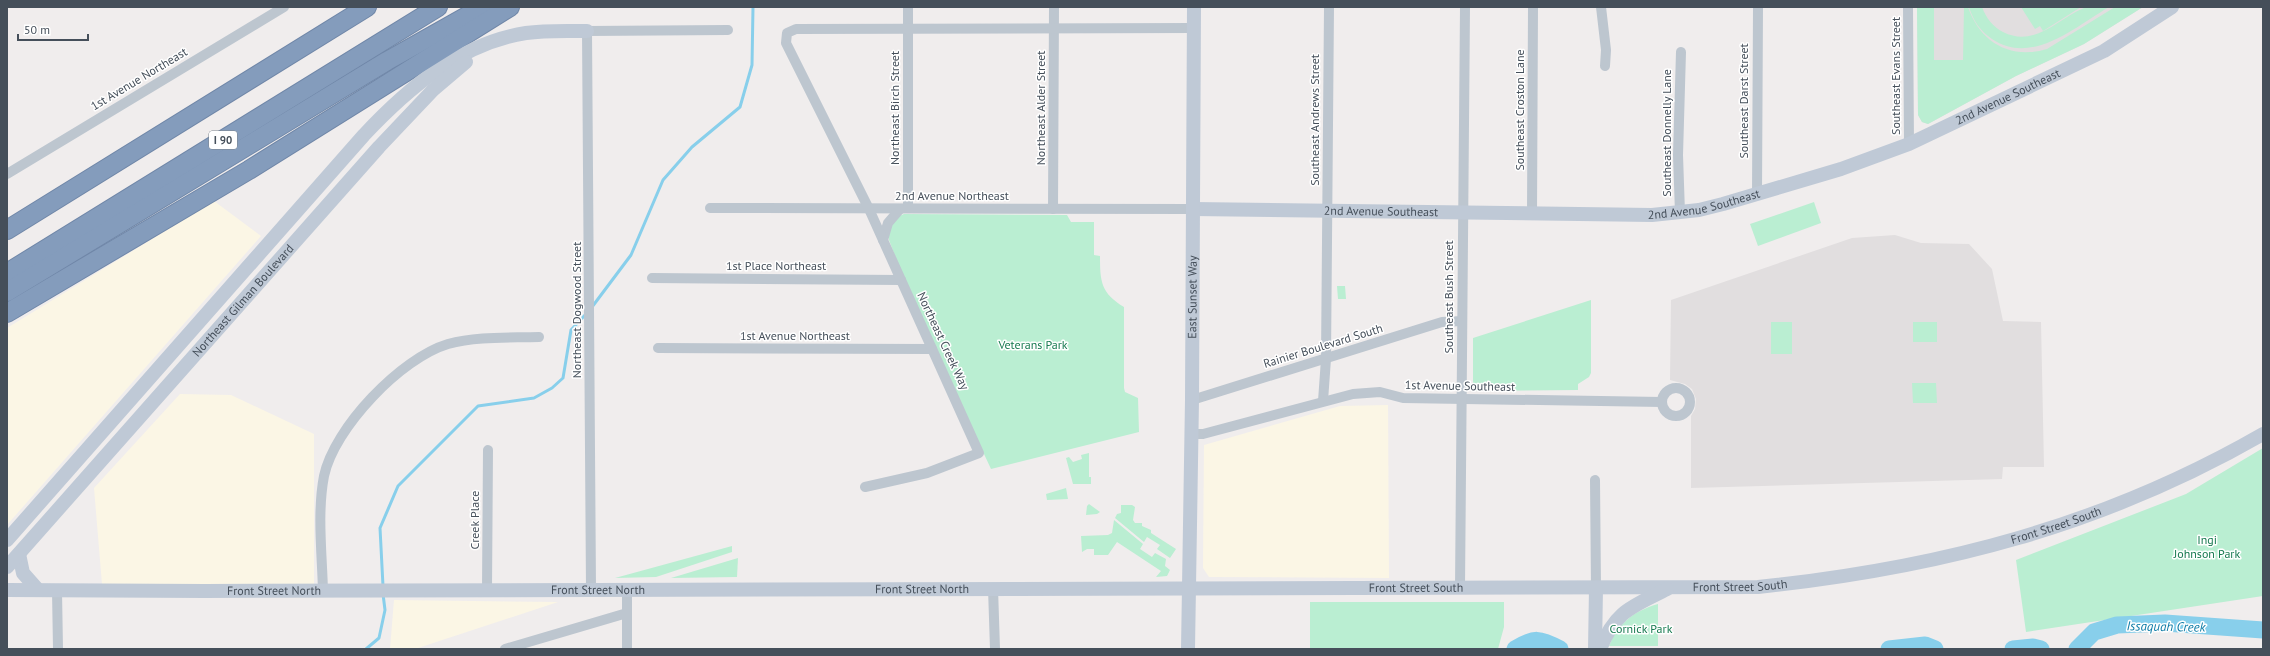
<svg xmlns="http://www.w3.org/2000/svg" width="2270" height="656" font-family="'PT Sans',sans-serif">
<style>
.commercial{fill:#fbf6e5}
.education{fill:#e1dedf}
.green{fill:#baeed2}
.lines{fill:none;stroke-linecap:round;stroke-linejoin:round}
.stream{stroke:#88cfeb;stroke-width:3}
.river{stroke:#88cfeb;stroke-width:17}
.highway-casing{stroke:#7087a8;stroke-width:20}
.street{stroke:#bdc6cf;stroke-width:10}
.secondary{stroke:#bfc9d6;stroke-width:14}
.highway{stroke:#849cbc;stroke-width:18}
.labels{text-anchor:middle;stroke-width:3;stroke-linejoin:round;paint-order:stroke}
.shield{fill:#fff;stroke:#7d848c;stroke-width:1}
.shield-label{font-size:11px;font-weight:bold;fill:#454f5a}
.street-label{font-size:12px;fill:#454f5a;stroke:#fff}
.park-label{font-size:12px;fill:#177a50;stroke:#fff}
.water-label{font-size:13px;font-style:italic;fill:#0d7ba6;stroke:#fff}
</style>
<rect width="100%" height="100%" fill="#f0eded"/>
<g class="commercial">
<polygon points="214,201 261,236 7,525 7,328"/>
<polygon points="180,394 231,395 314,434 314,585 102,584 94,488"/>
<polygon points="1388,405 1389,578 1209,577 1203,568 1204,445 1340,406"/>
<polygon points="394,600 558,602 415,649 390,649"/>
</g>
<g class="education">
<polygon points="1917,7 2143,7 2084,44 2016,76 1928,124 1922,122 1918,115"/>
<polygon points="1895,235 1921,243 1969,244 1992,269 2003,321 2041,322 2044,467 2003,467 2002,479 1691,488 1691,416 1695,409 1696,399 1692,389 1685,384 1670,380 1671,300 1852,238"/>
</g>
<g class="green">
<path d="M 1917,7 L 1934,7 L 1934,60 L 1963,60 L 1964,7 L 1968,7 C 1980,42 2010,60 2047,49 L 2115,7 L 2143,7 L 2084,44 L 2016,76 L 1928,124 L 1922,122 L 1918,115 Z"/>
<path d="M 1969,7 L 1982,7 C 1986,18 1993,27 2003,32 C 2035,48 2057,19 2084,8 C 2091,5 2101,7 2109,7 C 2075,27 2032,66 1992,39 C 1980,31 1973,20 1969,7 Z"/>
<polygon points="2021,7 2081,7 2043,31 2040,26 2035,29"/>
<polygon points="1814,202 1821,223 1758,246 1750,224"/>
<path d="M 904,214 L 1067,215 L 1071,222 L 1094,222 L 1094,255 L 1100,256 C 1100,282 1101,293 1124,307 L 1124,388 L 1125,392 L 1138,398 L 1139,432 L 991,469 L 909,293 L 889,240 L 888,229 L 897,217 Z"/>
<polygon points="1337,286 1345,286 1346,299 1338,299"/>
<polygon points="1591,300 1591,373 1589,377 1578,384 1578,390 1473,391 1473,338"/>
<rect x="1771" y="322" width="21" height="32"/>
<rect x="1913" y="322" width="24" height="20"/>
<polygon points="1912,383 1936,383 1937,403 1913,403"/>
<polygon points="2263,448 2263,596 2026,632 2016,560 2186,494"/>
<polygon points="1089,453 1089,477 1091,477 1091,484 1073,484 1066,458 1069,457 1073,462 1082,459 1081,455"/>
<polygon points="1066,488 1068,499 1047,500 1046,494"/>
<polygon points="1089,504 1100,512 1097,514 1086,515 1087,506"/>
<polygon points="1121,505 1132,505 1135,507 1133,520 1135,523 1142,523 1142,526 1151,530 1151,533 1176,549 1170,558 1157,549 1160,545 1147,537 1144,542 1115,518 1117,514 1121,513"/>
<polygon points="1114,520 1143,544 1140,549 1152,557 1155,553 1166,559 1165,566 1170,570 1167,576 1156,577 1161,571 1117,542 1108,555 1094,555 1094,549 1087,549 1082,552 1081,536 1108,535 1112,533"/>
<polygon points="732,546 732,552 656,577 615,578"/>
<polygon points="738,558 737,577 671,578"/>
<polygon points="1310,602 1504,602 1504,627 1498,649 1310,649"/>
<path d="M 1658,604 L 1658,646 L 1609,646 C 1619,622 1634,611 1658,604 Z"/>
</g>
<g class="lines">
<g class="stream">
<polyline points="592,307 631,255 663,180 692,147 740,107 752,65 753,7"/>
<polyline points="383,586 380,528 398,486 478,406 534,398 552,388 563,378 571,330 586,314"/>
<polyline points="366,649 379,638 385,610 383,594"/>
</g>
<g class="river">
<path d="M 1515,649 C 1534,637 1540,638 1560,649"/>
<polyline points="1889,649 1925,645 1935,649"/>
<polyline points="2013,649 2033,647 2041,649"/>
<polyline points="2077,649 2094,632 2117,625 2165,623 2263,630"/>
</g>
<defs>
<g id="highway">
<polyline points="7,230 367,7"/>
<polyline points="7,273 438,7"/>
<polyline points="7,292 387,61 483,7"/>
<polyline points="7,313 249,170 510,7"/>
</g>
</defs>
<use href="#highway" class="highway-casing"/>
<g class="street">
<polyline points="1601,7 1606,50 1605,66"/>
<polyline points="1908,7 1909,144"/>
<polyline points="7,174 284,7"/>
<polyline points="1757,194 1758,7"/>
<polyline points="710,208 1193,209"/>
<polyline points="908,208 908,7"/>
<polyline points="1053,209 1054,7"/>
<polyline points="1532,213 1533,7"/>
<polyline points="1680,213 1678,155 1681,52"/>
<polyline points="883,240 888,223 900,209"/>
<polyline points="652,278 901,280"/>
<polyline points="658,348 932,349"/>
<circle cx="1676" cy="402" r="14"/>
<polyline points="1192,400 1442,322 1462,321"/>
<polyline points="1323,401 1326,359 1329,7"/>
<polyline points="1192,434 1203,434 1353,394 1380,392 1403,398 1662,402"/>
<polyline points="1595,480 1596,588"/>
<polyline points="865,487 927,473 979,453 869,209 786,43 787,33 796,29 1194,28"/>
<polyline points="993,588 995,649"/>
<polyline points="1460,588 1465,7"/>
<polyline points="591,589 587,31 728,30"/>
<polyline points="487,590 488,450"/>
<polyline points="57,591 58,649"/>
<path d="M 323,591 C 322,553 317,513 324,476 C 334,428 401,358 448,344 C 477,336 509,338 539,337"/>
<polyline points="505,649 627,613"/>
<polyline points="627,649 627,589"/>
</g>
<g class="secondary">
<path id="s1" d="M 1193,209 L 1652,215 L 1699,210 L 1723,204 L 1841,169 L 1909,144 L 2104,51 L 2172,7"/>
<path d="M 7,540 L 364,135 C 408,88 461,43 526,33 C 546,30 567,31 587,31"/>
<polyline points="19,554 23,573 38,590"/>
<path id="s2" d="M 7,567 L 379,147 L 433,90 L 466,62"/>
<path id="s3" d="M 7,590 L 205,591 L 1758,587 C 1940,568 2103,526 2263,434"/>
<path id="s4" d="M 1188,649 L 1192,400 L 1194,7"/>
<polyline points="1595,649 1596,588"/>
<path d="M 1600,649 C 1616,610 1632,607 1667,589"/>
</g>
<use href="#highway" class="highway"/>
</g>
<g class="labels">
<rect class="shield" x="209" y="131" width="28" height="18" rx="3"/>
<g class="shield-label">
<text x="223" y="144">I 90</text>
</g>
<g class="street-label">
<text transform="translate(1896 76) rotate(-90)" y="4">Southeast Evans Street</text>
<text transform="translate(139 79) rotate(-31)" y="4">1st Avenue Northeast</text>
<text dy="4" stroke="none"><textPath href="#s1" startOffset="836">2nd Avenue Southeast</textPath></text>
<text transform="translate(1744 101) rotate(-90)" y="4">Southeast Darst Street</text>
<text transform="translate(895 108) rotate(-90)" y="4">Northeast Birch Street</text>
<text transform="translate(1041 108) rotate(-90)" y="4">Northeast Alder Street</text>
<text transform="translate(1520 110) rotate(-90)" y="4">Southeast Croston Lane</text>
<text transform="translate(1315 120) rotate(-90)" y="4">Southeast Andrews Street</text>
<text transform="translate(1667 133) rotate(-90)" y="4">Southeast Donnelly Lane</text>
<text x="952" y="200">2nd Avenue Northeast</text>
<text dy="4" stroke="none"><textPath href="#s1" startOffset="512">2nd Avenue Southeast</textPath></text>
<text dy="4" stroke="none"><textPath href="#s1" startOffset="188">2nd Avenue Southeast</textPath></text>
<text x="776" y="270">1st Place Northeast</text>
<text dy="4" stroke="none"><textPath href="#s4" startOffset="352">East Sunset Way</textPath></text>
<text transform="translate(1449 297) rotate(-90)" y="4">Southeast Bush Street</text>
<text dy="4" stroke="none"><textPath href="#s2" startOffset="356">Northeast Gilman Boulevard</textPath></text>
<text transform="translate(577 310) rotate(-90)" y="4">Northeast Dogwood Street</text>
<text x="795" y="340">1st Avenue Northeast</text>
<text transform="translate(943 341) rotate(65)" y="4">Northeast Creek Way</text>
<text transform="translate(1323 346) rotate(-17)" y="4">Rainier Boulevard South</text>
<text transform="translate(1460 386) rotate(1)" y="4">1st Avenue Southeast</text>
<text transform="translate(475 520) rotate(-90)" y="4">Creek Place</text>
<text dy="4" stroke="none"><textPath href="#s3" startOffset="2056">Front Street South</textPath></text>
<text dy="4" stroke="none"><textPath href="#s3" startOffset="1733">Front Street South</textPath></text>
<text dy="4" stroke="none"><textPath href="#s3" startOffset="1409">Front Street South</textPath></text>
<text dy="4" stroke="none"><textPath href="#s3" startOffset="915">Front Street North</textPath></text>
<text dy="4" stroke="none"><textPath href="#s3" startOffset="591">Front Street North</textPath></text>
<text dy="4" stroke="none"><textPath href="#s3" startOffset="267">Front Street North</textPath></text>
</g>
<g class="park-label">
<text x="1033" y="349">Veterans Park</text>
<text x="2207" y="544">Ingi<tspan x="2207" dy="14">Johnson Park</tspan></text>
<text x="1641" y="633">Cornick Park</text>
</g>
<g class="water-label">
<text transform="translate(2166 626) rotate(1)" y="5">Issaquah Creek</text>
</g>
</g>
<rect width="2270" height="656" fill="none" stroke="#454f5a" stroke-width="16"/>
<path d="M18 34v6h70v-6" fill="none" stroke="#454f5a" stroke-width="2"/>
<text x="24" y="34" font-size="12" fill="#454f5a" stroke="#ffffff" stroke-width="3" paint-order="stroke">50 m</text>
</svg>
